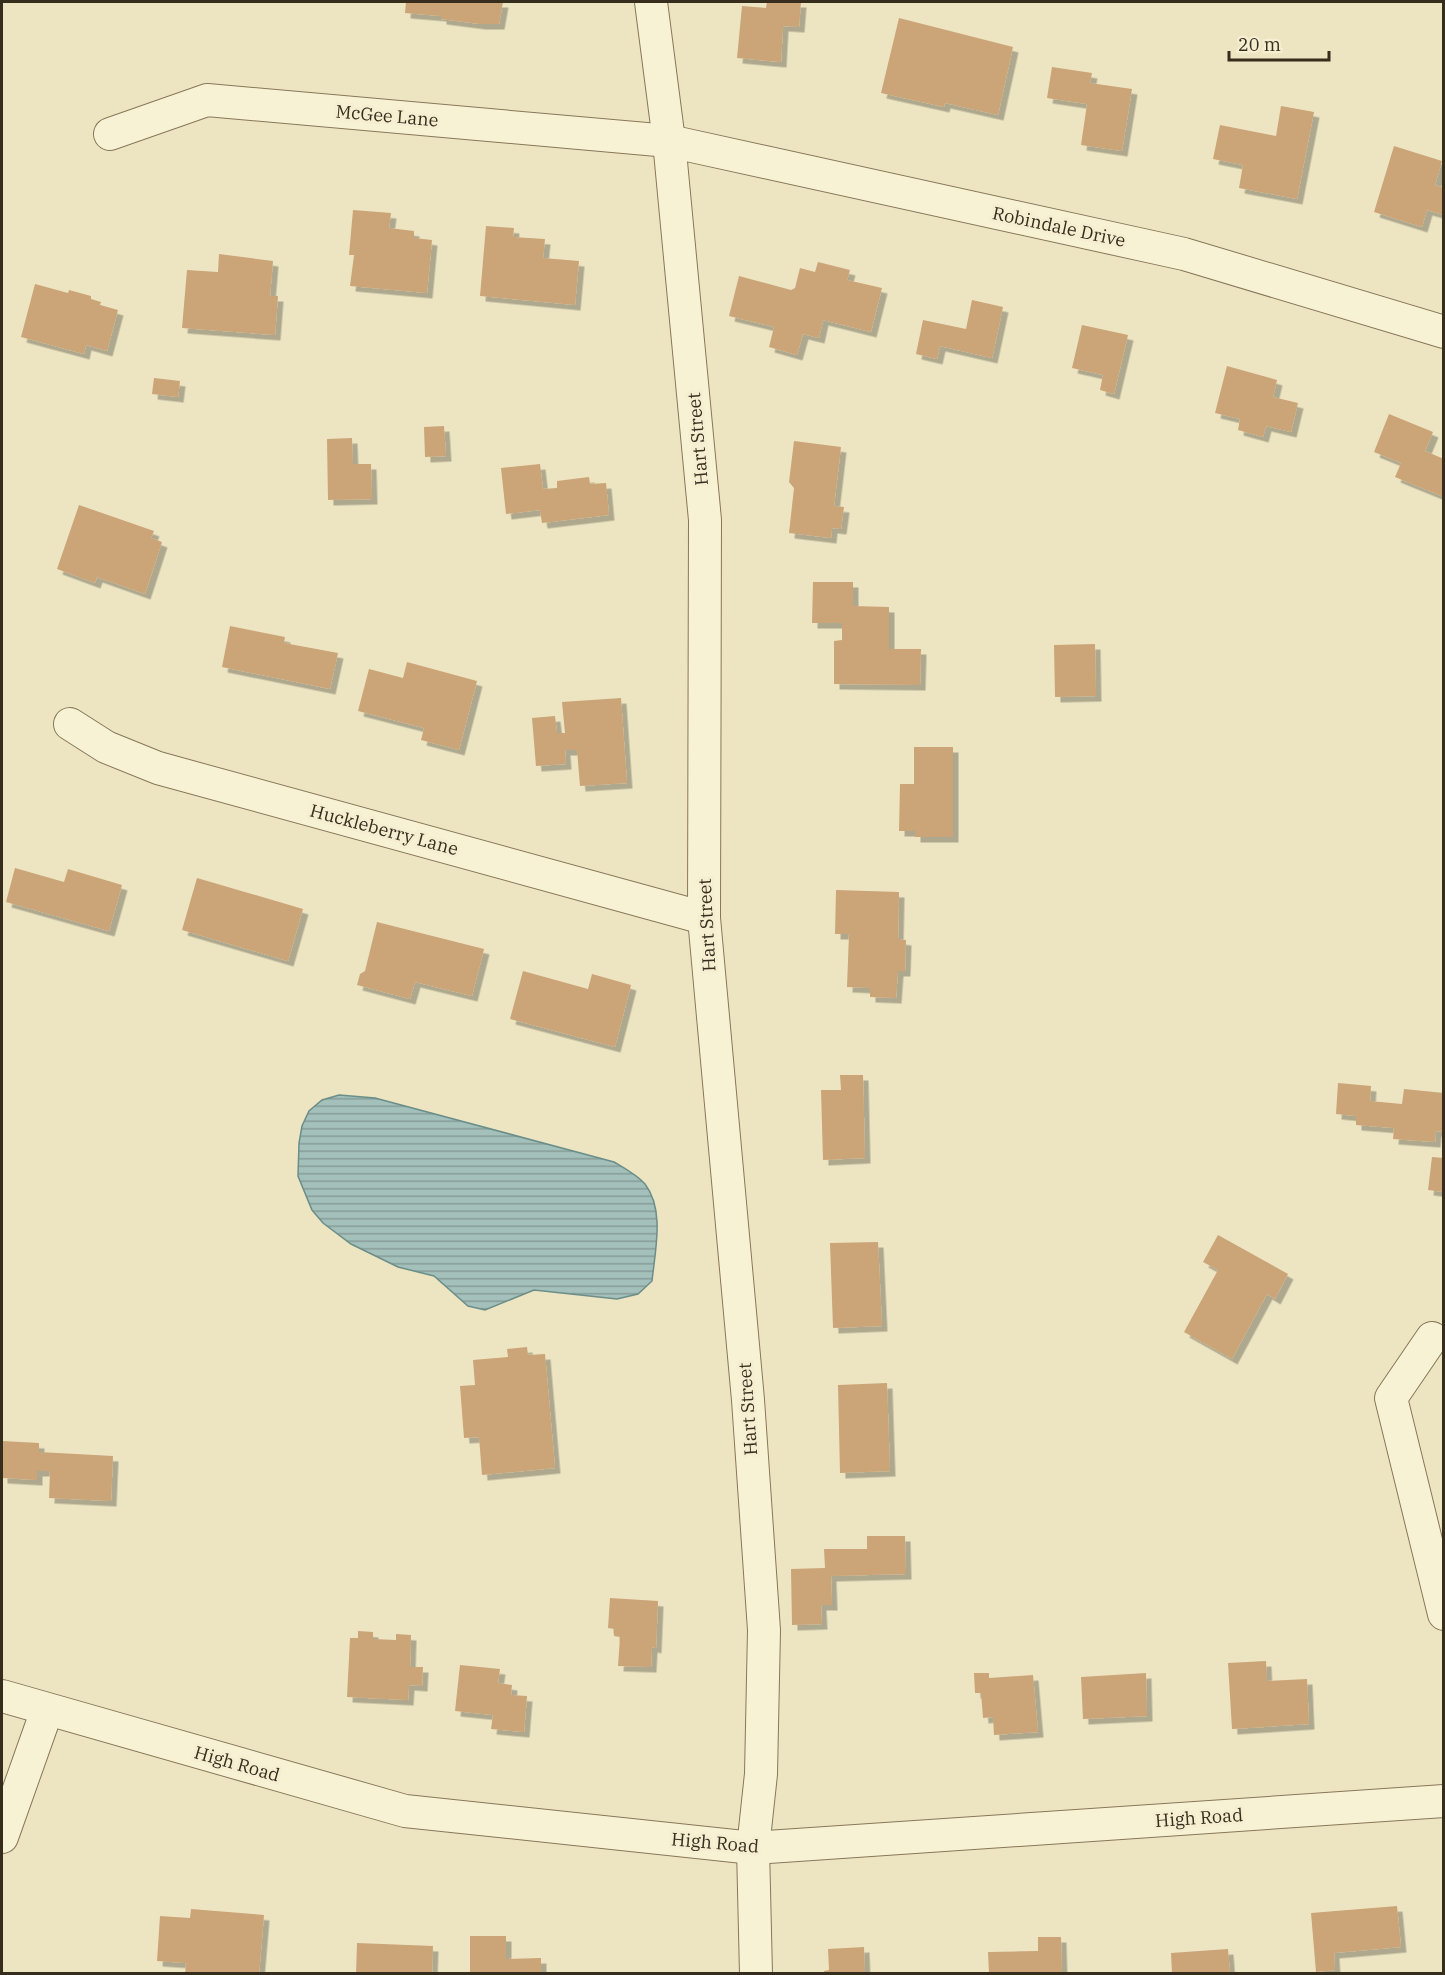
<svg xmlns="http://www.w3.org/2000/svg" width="1445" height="1975" font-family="'IBM Plex Serif',serif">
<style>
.water{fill:url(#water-rules);stroke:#6b8e89;stroke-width:1.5}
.building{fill:#cba478;filter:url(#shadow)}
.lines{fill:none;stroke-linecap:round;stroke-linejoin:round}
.minor-casing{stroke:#877759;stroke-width:34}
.minor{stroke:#f8f2d5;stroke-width:32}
.labels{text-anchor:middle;stroke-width:6;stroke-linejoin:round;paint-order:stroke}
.street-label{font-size:18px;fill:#372d1d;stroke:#f5eed1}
</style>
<defs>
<pattern id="water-rules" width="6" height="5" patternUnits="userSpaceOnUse" patternTransform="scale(1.5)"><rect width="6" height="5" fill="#a4c0bb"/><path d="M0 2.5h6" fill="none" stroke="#869c97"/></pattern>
<filter id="shadow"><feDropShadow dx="5.5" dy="5.5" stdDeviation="0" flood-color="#0004"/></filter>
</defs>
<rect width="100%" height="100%" fill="#ede5c2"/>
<path class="water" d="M 339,1095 L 375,1098 L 614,1162 C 624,1168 637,1175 645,1184 C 665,1210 655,1251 652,1281 L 638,1294 L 617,1299 L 534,1290 L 485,1310 L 468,1306 L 434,1276 L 398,1267 L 351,1244 L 323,1223 L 312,1210 L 298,1176 L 299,1143 L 302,1126 L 309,1111 L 322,1100 Z"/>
<g class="building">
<polygon points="406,2 503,2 499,24 480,24 441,19 441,16 405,13"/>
<polygon points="767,2 801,2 799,27 783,26 781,62 737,58 742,6 766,8"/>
<polygon points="899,18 1013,47 998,115 945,103 944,107 881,93"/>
<polygon points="1052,67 1092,73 1090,83 1132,89 1122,151 1081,145 1087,104 1047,98"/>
<polygon points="1281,106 1314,112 1297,199 1239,188 1243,165 1213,159 1220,125 1276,136"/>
<polygon points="1394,146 1442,161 1435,185 1444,188 1444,215 1427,210 1422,227 1374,212"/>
<polygon points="353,210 391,213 389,228 414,231 414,238 432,240 427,293 350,286 354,255 349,255"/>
<polygon points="486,226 514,228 513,237 545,239 543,258 579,261 575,305 480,296"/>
<polygon points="219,254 273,261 270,296 278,296 275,335 182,328 187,270 218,272"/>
<polygon points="818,262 850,270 847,280 882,288 871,332 823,320 819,338 803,334 797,355 769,347 774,327 729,316 739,276 791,290 795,288 800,268 815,272"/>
<polygon points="35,284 68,293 69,290 91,296 91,299 101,302 100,305 118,310 107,351 86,345 84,354 21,337"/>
<polygon points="972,300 1003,307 992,358 940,346 937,359 916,354 923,320 966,329"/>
<polygon points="1082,325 1128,335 1114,394 1100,390 1103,375 1072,368"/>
<polygon points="1227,366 1277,380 1273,397 1298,403 1291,432 1266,426 1263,437 1238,430 1240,419 1215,413"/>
<polygon points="154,378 180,381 178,397 152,394"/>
<polygon points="1389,414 1433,432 1425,451 1444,459 1444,497 1395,477 1401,463 1374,452"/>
<polygon points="444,426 446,456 425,457 424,427"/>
<polygon points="352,438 353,464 371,464 372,499 328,500 327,439"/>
<polygon points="794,441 841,447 834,506 844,507 841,529 832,528 831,538 789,533 794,488 789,482"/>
<polygon points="540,464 543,489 557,488 557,481 589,477 590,484 606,483 609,515 542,523 540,510 506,514 501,468"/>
<polygon points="79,505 154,531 151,538 162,542 145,594 97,577 95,583 57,569"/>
<polygon points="813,582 853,582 853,606 889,607 889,649 921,649 920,685 834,684 834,641 842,640 842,623 812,623"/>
<polygon points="230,626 285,637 284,643 338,653 330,689 222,667"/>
<polygon points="1095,644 1096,696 1055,697 1054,645"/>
<polygon points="407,662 477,681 459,750 421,740 424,728 358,711 369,669 403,678"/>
<polygon points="621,698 627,783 580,786 577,750 565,750 566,764 536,766 532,718 555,716 557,733 565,733 562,702"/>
<polygon points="914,747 953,747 953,837 915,837 915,831 899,831 900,784 914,784"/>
<polygon points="15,868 64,882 68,869 122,885 109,931 6,902"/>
<polygon points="197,878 303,909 288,961 182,930"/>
<polygon points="836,890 899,892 898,939 906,940 905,971 898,971 896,998 870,997 870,988 847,987 849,934 835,934"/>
<polygon points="377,922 484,949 472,996 415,982 410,999 357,985 360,974 365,971"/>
<polygon points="523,971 588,989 592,974 631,985 615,1047 510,1019"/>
<polygon points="840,1075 863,1075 865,1158 823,1160 821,1090 841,1090"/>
<polygon points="1338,1083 1371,1086 1370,1101 1402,1104 1404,1089 1444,1093 1444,1132 1436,1131 1435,1142 1393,1139 1394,1128 1356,1125 1356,1116 1336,1114"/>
<polygon points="1432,1157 1444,1158 1444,1192 1428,1190"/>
<polygon points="1218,1235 1288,1274 1275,1299 1267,1294 1232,1359 1184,1332 1218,1270 1203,1262"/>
<polygon points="878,1242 882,1326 833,1328 830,1243"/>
<polygon points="527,1347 528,1355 545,1354 555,1468 482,1475 479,1437 464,1438 460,1386 475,1385 473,1360 508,1357 507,1349"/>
<polygon points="887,1383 890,1471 840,1473 838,1385"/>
<polygon points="2,1441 39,1443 39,1452 113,1456 111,1501 49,1498 50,1471 37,1471 37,1480 2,1478"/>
<polygon points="867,1536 905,1536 906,1574 831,1576 832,1605 821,1605 822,1624 792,1625 791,1569 825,1568 824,1549 867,1549"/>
<polygon points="610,1598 658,1601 656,1648 652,1647 651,1667 618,1666 620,1637 614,1636 614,1629 608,1628"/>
<polygon points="358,1631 373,1632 373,1639 396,1640 396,1634 411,1635 410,1667 423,1667 422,1686 409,1685 408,1700 347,1697 350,1638 358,1638"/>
<polygon points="1266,1661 1267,1681 1307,1679 1309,1724 1232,1729 1228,1663"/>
<polygon points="460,1665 500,1669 498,1683 512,1685 511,1695 527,1696 524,1732 491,1729 493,1715 455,1711"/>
<polygon points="974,1673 989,1673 989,1678 1033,1675 1038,1732 994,1735 993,1717 983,1718 981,1693 975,1693"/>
<polygon points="1146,1673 1147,1716 1083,1719 1081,1677"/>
<polygon points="1397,1906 1401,1947 1334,1953 1335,1970 1316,1972 1311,1913"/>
<polygon points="191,1909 264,1915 259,1974 185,1974 186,1963 157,1961 160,1916 190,1918"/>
<polygon points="470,1936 506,1936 506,1959 541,1958 541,1974 470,1974"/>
<polygon points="1038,1937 1061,1937 1062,1974 989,1974 988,1952 1038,1951"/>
<polygon points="357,1943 433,1946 432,1974 356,1974"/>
<polygon points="864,1947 865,1974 824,1974 824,1971 829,1970 828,1949"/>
<polygon points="1228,1949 1230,1974 1172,1974 1171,1953"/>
</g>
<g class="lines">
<defs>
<g id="minor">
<polyline points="651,2 669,141 705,520 704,918 748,1400 764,1630 761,1774 753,1848 756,1974"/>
<polyline points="110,134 207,100 669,141 1184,254 1444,332"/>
<polyline points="70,724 106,747 158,768 704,918"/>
<polyline points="1432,1338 1391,1398 1444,1614"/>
<polyline points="2,1696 405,1811 753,1848 1444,1801"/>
<polyline points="2,1837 47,1710"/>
</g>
</defs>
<use href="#minor" class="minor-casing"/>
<use href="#minor" class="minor"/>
</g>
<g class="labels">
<g class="street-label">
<text transform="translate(387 116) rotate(5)" y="6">McGee Lane</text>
<text transform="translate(1059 227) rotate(12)" y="6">Robindale Drive</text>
<text transform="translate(698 439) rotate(-95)" y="6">Hart Street</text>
<text transform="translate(384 830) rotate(15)" y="6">Huckleberry Lane</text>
<text transform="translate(707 925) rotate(-93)" y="6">Hart Street</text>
<text transform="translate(748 1409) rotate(-94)" y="6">Hart Street</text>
<text transform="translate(237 1764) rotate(16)" y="6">High Road</text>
<text transform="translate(1199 1818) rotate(-4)" y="6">High Road</text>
<text transform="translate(715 1843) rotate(5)" y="6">High Road</text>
</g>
</g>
<rect width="1445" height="1975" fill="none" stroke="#372d1d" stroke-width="6"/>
<path d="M1229 51v9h100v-9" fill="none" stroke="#372d1d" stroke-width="3"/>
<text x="1238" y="51" font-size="18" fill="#372d1d" stroke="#f5eed1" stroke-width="4.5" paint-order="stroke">20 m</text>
</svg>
